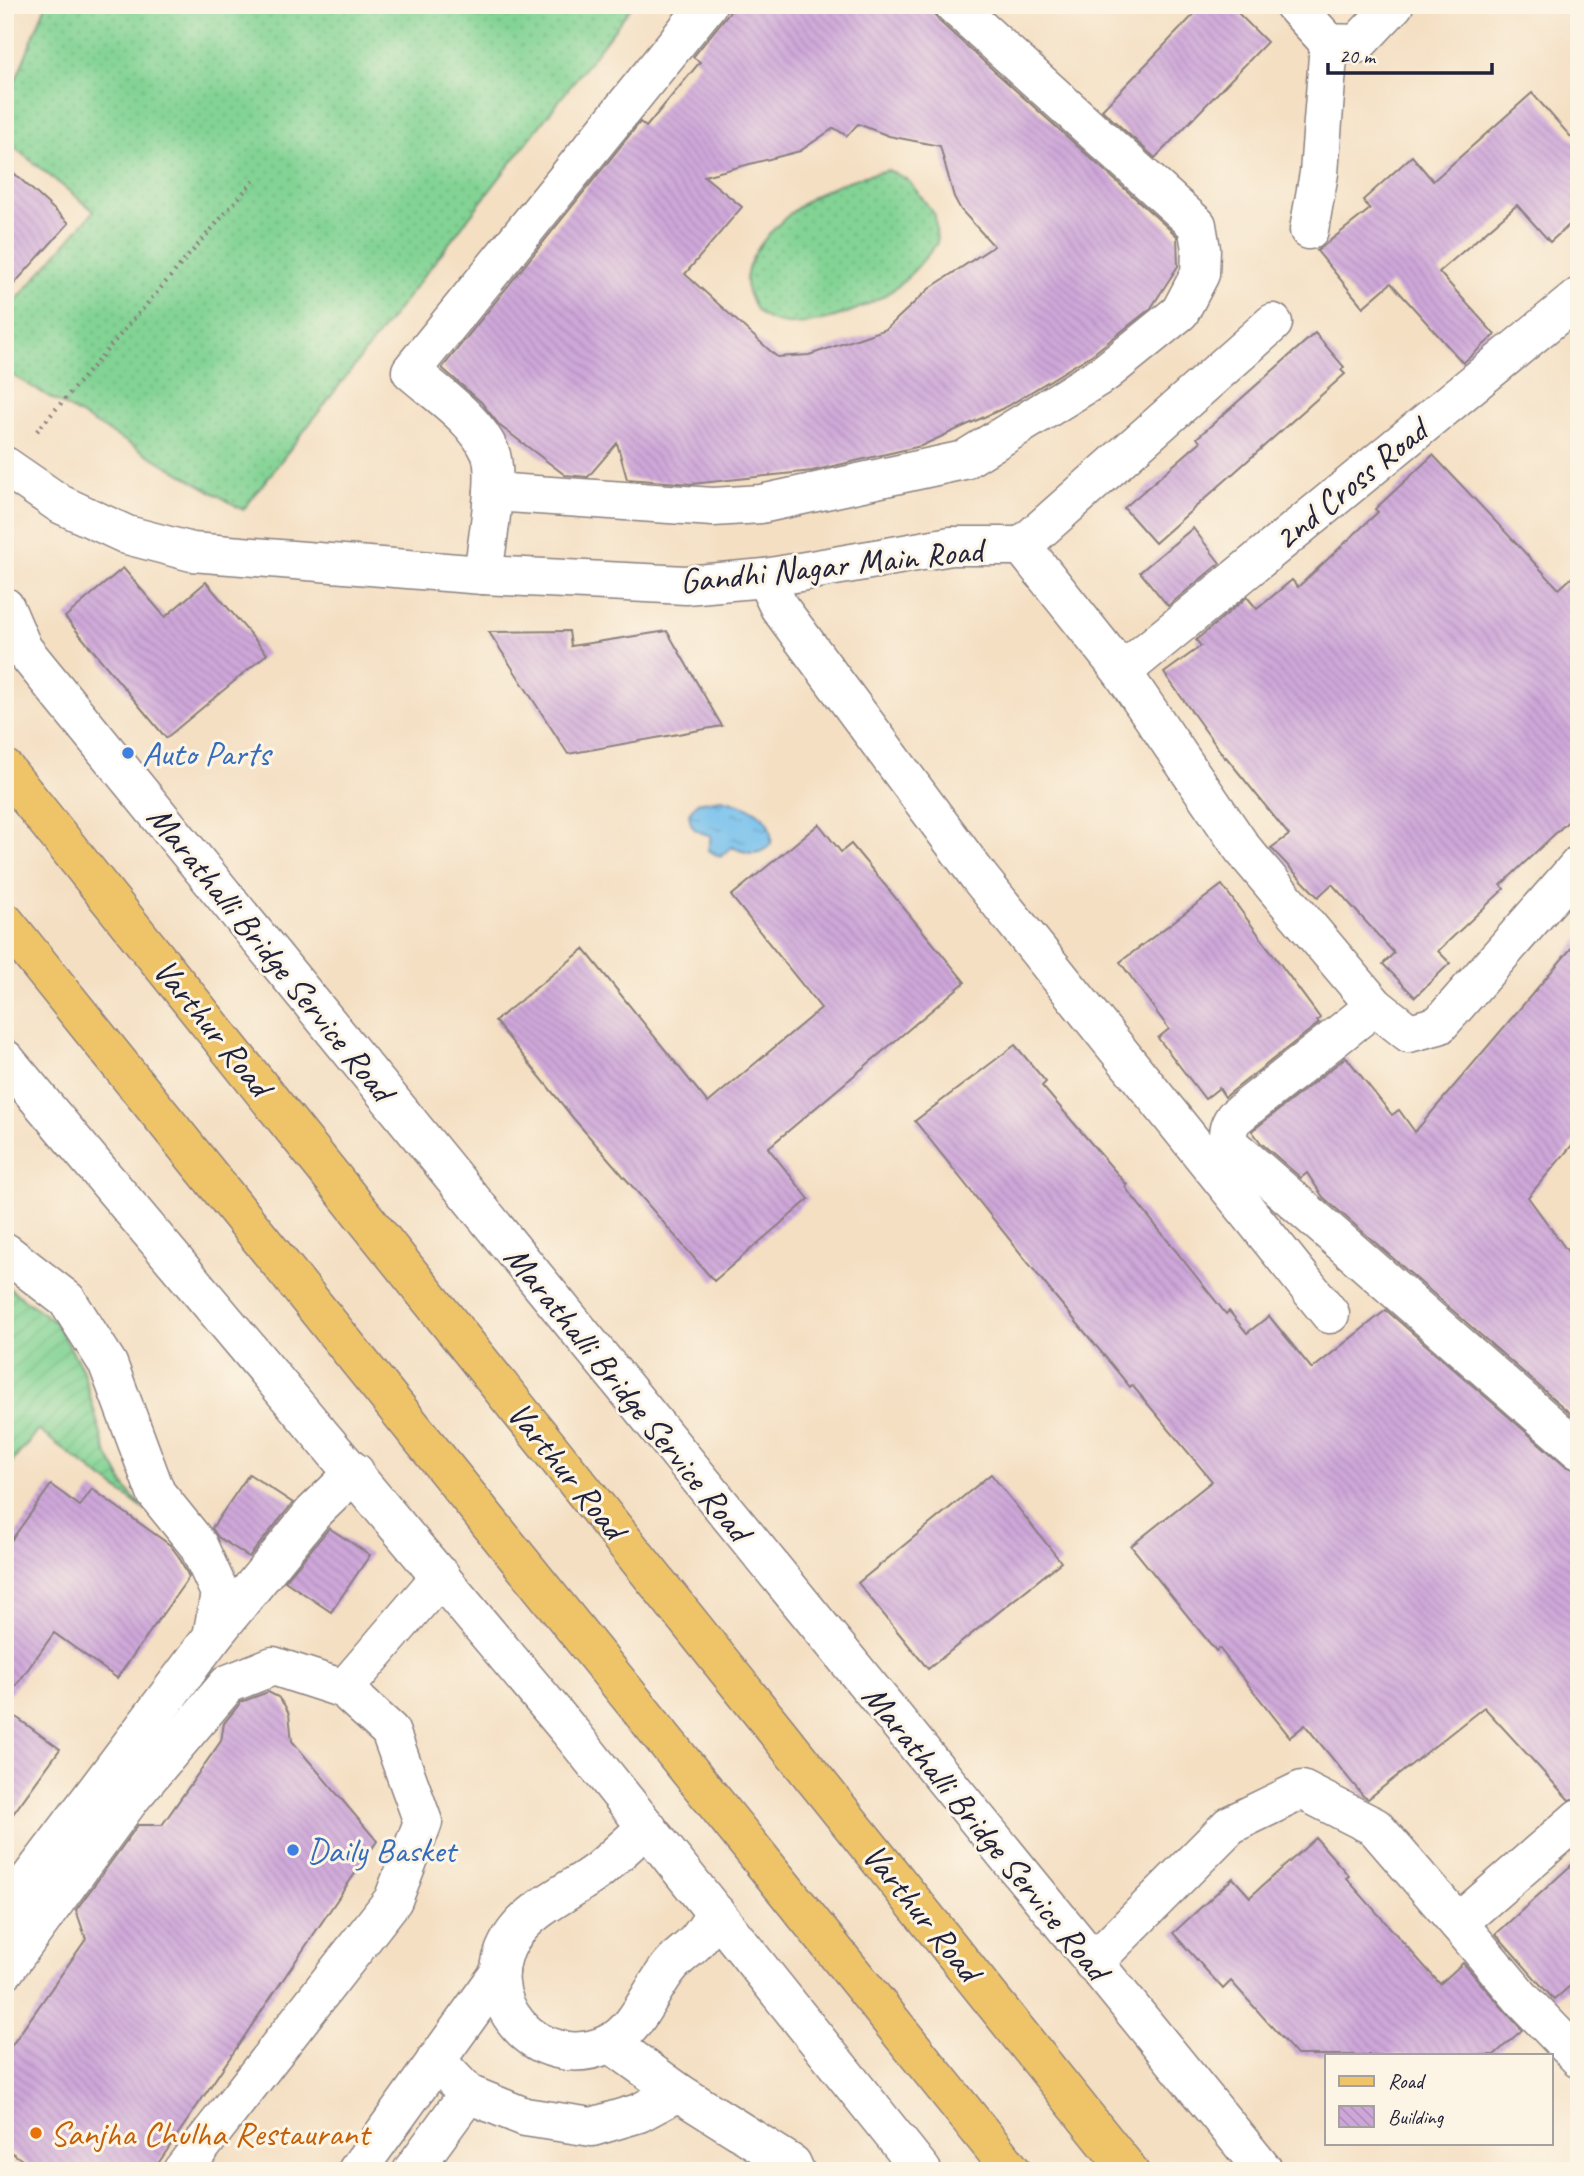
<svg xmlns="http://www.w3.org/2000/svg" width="1584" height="2176" font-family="Caveat,sans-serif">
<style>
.grass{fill:url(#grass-dots);stroke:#527a68;stroke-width:2}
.garden{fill:url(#garden-furrows);stroke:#527a68;stroke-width:2}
.water{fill:url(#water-ripples);stroke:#4a7094;stroke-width:2}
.building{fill:url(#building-back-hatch);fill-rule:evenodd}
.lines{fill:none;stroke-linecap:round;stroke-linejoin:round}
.minor-casing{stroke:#8b807f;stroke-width:41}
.major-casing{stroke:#8b807f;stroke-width:41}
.path{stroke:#8b807f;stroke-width:4.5;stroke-dasharray:2 5;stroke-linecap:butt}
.minor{stroke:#fff;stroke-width:38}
.major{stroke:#efc469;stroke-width:38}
.shop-dot{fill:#3f7fe0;stroke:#fcf5e5;stroke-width:2.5}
.food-dot{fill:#e8710a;stroke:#fcf5e5;stroke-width:2.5}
.labels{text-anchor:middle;stroke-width:6;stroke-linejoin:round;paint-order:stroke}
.street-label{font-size:35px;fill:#22223b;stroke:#fcf5e5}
.shop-label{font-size:35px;fill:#366cbe;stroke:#fcf5e5;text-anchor:start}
.food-label{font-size:35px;fill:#c56008;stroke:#fcf5e5;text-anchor:start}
</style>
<defs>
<pattern id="grass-dots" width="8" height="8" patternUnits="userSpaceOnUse" patternTransform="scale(1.75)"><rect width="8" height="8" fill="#82d394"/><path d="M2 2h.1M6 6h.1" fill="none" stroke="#70b580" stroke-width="1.8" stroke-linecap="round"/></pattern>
<pattern id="garden-furrows" width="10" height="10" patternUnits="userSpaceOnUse" patternTransform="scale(1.75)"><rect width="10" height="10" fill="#82d394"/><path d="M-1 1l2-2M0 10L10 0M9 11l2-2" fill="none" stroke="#70b580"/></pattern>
<pattern id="water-ripples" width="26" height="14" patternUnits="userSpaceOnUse" patternTransform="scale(1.75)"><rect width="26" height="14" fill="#73bfed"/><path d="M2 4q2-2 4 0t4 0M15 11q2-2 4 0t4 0" fill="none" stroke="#5e9bc1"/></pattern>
<pattern id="building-back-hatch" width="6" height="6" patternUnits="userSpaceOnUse" patternTransform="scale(1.75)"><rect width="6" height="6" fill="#cea7d9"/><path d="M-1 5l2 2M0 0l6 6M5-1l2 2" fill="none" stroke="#b18fbb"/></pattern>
</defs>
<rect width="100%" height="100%" fill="#fcf5e5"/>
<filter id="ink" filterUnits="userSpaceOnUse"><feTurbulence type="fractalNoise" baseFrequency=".0143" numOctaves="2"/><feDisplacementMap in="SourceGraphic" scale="14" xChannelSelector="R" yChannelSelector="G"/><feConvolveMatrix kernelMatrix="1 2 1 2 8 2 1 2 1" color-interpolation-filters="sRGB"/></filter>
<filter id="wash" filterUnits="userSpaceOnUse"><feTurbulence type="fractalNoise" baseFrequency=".00686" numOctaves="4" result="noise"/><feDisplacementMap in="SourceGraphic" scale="28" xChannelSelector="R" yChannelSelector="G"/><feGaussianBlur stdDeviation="1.57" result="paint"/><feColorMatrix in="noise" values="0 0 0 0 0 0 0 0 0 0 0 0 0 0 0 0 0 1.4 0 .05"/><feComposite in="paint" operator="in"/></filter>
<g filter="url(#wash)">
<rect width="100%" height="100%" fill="#f4dfc3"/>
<g class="grass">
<polygon points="46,5 633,5 243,510 5,371 5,313 94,211 5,140 5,107"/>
<path d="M 888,170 L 908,180 L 935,215 L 937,243 C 925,259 912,274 897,287 C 869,309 781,345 755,308 C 752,302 746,289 746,283 C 746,245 800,200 832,187 C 850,179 869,175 888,170 Z"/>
</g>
<polygon class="garden" points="5,1285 55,1322 82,1368 105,1449 127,1490 146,1511 38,1430 5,1471"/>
<path class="water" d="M 721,799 C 746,805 774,812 771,844 C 758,857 748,854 732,847 L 720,857 L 708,850 L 711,836 C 696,830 691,832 689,813 L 697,803 Z"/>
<g id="blocks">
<g class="building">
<path d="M 735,5 L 933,5 L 933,12 L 939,21 L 1177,236 L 1178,266 L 1151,308 L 1093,354 L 1008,406 L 921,446 L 812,471 L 692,484 L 627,479 L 617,443 L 588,477 L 565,475 L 500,426 L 481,402 L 442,368 L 640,122 L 646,127 L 700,62 L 693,57 ZM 858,124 L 889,136 L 940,146 L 954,197 L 961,210 L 994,246 L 930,288 L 886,329 L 809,355 L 777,357 L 685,274 L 742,207 L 704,176 L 800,151 L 834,128 L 847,136 Z"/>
<polygon points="1203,5 1230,5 1267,42 1155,158 1102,110"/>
<polygon points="1532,93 1579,146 1578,217 1550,242 1517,205 1439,272 1495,335 1463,363 1391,283 1363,307 1317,251 1370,209 1363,200 1412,156 1433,181"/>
<polygon points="5,165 69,223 5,294"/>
<polygon points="1315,333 1344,367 1341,370 1345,374 1155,543 1124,508 1200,442 1197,438"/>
<polygon points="1433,455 1559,589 1579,571 1579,811 1501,885 1504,889 1438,951 1450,963 1415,997 1383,964 1394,953 1332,884 1318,897 1271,848 1289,835 1226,757 1225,758 1164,673 1201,646 1196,640 1247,597 1257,609 1292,580 1298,587 1378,512 1375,509"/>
<polygon points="1193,528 1220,563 1168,606 1140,572"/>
<polygon points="123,568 165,617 206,582 267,654 166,738 65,617"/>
<polygon points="569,631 571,646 667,631 722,726 568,754 489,632"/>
<polygon points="819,824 841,852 851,844 965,982 768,1148 809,1199 714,1281 574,1119 495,1021 584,949 708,1103 821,1008 731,896"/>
<polygon points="1222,885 1320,1018 1317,1021 1319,1023 1225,1097 1219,1088 1205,1099 1158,1038 1169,1029 1120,962"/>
<polygon points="1579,939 1579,1137 1528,1197 1579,1267 1579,1421 1323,1197 1307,1173 1301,1178 1261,1143 1252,1131 1346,1057 1392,1115 1399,1110 1415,1132"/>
<polygon points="1015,1045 1046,1082 1042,1086 1127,1185 1125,1187 1226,1314 1229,1311 1247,1333 1269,1316 1312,1369 1386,1310 1565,1466 1579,1471 1579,1797 1569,1800 1484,1707 1368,1799 1363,1796 1305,1725 1290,1737 1219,1648 1216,1651 1131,1546 1212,1481 1132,1385 1130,1387 1049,1289 915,1121"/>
<polygon points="249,1474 293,1503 249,1557 218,1537 212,1528"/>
<polygon points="991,1474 1061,1562 928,1669 858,1583"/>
<polygon points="51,1485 80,1506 92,1489 170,1545 179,1557 189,1577 117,1678 54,1633 5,1701 5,1549"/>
<polygon points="329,1528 370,1555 331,1612 285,1581"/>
<polygon points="268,1692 278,1697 285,1706 289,1714 292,1741 377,1841 153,2171 38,2171 5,2148 5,2055 86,1939 76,1910 138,1825 162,1825 221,1741 224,1723 241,1702"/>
<polygon points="5,1709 60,1749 5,1825"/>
<polygon points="1316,1838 1349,1876 1346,1878 1440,1984 1463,1963 1522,2030 1494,2055 1297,2055 1231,1981 1223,1989 1173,1933 1233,1878 1250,1897"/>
<polygon points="1579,1858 1579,1978 1554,2000 1496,1934"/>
</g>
</g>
</g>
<g filter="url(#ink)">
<use href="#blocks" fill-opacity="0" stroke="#8b807f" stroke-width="2"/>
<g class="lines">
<defs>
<g id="minor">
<polyline points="1294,5 1329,43 1357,44 1394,5"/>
<polyline points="1309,230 1319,173 1329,43"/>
<polyline points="5,466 60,504 127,535 192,552 483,575 686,585 765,578 951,546 1022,546 1122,672 1242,848 1375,1006 1409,1033 1439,1025 1579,865"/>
<polyline points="493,492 713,507 761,504 964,460 1106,372 1180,312 1200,274 1201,249 1197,225 954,5"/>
<polyline points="1022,546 1273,323"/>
<path d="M 483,575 C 486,548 500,475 490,452 C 475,418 438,395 411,371 L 707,5"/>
<polyline points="765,578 779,607 979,877 1330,1314"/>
<polyline points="5,607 23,649 1264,2171"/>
<polyline points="1122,672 1579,297"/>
<path d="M 1375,1006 L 1234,1118 C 1228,1127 1227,1133 1229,1144 L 1579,1450"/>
<polyline points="5,1059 572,1734 922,2171"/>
<polyline points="5,1252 67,1300 108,1364 156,1493 198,1545 220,1593 212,1637"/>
<polyline points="344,1689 441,1576"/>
<polyline points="1579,1818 1458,1923 1523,2000 1579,2058"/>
<path d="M 647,1827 C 631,1841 615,1856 599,1870 C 572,1891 535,1905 514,1934 C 469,1997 538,2076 608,2044 C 639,2029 650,1989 671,1965 C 678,1957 687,1951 694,1944 C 703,1935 709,1923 716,1913"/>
<polyline points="5,1912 212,1637 313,1513 355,1472"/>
<polyline points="1093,1963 1230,1825 1302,1790 1375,1827 1458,1923"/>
<polyline points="5,1970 131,1798 228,1684 273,1666 344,1689 390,1731 423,1822 393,1900 182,2171"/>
<polyline points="610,2043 678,2092 792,2164 795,2171"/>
<polyline points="436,2060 468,2094 525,2117 592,2127 639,2113 678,2092"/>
<polyline points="357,2171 500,1972"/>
<polyline points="412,2171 468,2094"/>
</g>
<g id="major">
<polyline points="5,769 1129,2171"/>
<polyline points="5,922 1012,2171"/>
</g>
</defs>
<use href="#minor" class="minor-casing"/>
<use href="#major" class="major-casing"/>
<polyline class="path" points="37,431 254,180"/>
<use href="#minor" class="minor"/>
<use href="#major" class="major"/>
</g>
</g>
<g class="shop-dot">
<circle cx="128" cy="753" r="7"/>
<circle cx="293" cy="1850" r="7"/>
</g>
<circle class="food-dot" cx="36" cy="2133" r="7"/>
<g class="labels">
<g class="street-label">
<text transform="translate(1350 484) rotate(-39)" y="12">2nd Cross Road</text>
<text transform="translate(831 565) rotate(-6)" y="12">Gandhi Nagar Main Road</text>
<text transform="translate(271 953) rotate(51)" y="12">Marathalli Bridge Service Road</text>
<text transform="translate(213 1027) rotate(51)" y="12">Varthur Road</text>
<text transform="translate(628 1393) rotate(51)" y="12">Marathalli Bridge Service Road</text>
<text transform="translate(567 1470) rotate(51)" y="12">Varthur Road</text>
<text transform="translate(986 1832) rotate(51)" y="12">Marathalli Bridge Service Road</text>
<text transform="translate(922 1912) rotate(51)" y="12">Varthur Road</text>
</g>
<g class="shop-label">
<text x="142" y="765">Auto Parts</text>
<text x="307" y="1862">Daily Basket</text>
</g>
<g class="food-label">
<text x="50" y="2145">Sanjha Chulha Restaurant</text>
</g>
</g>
<rect width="1584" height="2176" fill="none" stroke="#fcf5e5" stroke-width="28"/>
<rect x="1325" y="2054" width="228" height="91" fill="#fcf5e5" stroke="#a5a1a1" stroke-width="2"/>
<rect x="1339" y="2076" width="35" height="10" fill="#efc469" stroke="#a5a1a1" stroke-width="2"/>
<text x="1388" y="2088" font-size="21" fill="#22223b">Road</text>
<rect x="1339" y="2106" width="35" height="21" fill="url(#building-back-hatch)" stroke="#a5a1a1" stroke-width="2"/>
<text x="1388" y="2124" font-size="21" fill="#22223b">Building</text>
<path d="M1328 63v10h164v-10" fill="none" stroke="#22223b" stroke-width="3.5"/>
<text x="1339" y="63" font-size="21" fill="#22223b" stroke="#fcf5e5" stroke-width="5" paint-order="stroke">20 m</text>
</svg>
